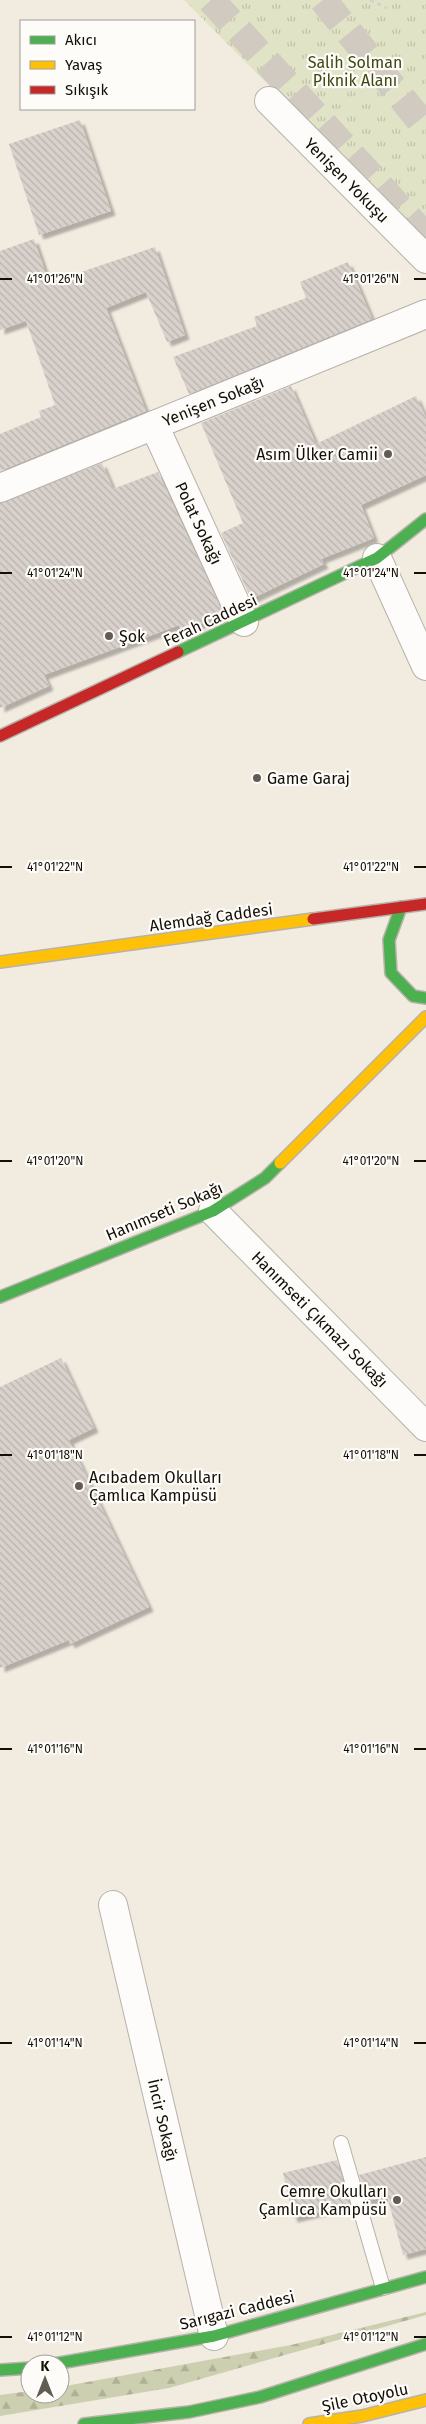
<svg xmlns="http://www.w3.org/2000/svg" width="426" height="2424" font-family="'Fira Sans',sans-serif">
<style>
.forest{fill:url(#forest-firs)}
.park{fill:url(#park-tufts)}
.building{fill:url(#building-back-hatch);filter:url(#shadow)}
.lines{fill:none;stroke-linecap:round;stroke-linejoin:round}
.primary-tunnel{stroke:#d0cac0;stroke-width:28;stroke-dasharray:28 14;stroke-linecap:butt}
.lane-casing{stroke:#b7b2aa;stroke-width:16}
.street-casing{stroke:#b7b2aa;stroke-width:30}
.fast-casing{stroke:#b7b2aa;stroke-width:14}
.slow-casing{stroke:#b7b2aa;stroke-width:14}
.jam-casing{stroke:#b7b2aa;stroke-width:14}
.path{stroke:#d4d2cf;stroke-width:3;stroke-dasharray:4 4;stroke-linecap:butt}
.lane{stroke:#fdfcfa;stroke-width:14}
.street{stroke:#fdfcfa;stroke-width:28}
.fast{stroke:#4caf50;stroke-width:11}
.slow{stroke:#ffc107;stroke-width:11}
.jam{stroke:#c62828;stroke-width:11}
.ticks{fill:none;stroke:#130f08;stroke-width:2}
.poi-dot{fill:#615c54;stroke:#fefcf8;stroke-width:2}
.labels{text-anchor:middle;stroke-width:4.5;stroke-linejoin:round;paint-order:stroke}
.park-label{font-size:16px;fill:#404812;stroke:#fefcf8}
.street-label{font-size:16px;fill:#130f08;stroke:#fefcf8}
.poi-label{font-size:16px;fill:#130f08;stroke:#fefcf8;text-anchor:start}
.ticks-label{font-size:12px;text-anchor:middle;fill:#130f08;stroke:#fefcf8;stroke-width:4.5;stroke-linejoin:round;paint-order:stroke}
</style>
<defs>
<pattern id="forest-firs" width="22" height="20" patternUnits="userSpaceOnUse" patternTransform="scale(1.25)"><rect width="22" height="20" fill="#cccfb0"/><path d="M5 1l3.5 6h-7zM16 11l3.5 6h-7z" fill="#aeb196"/></pattern>
<pattern id="park-tufts" width="24" height="20" patternUnits="userSpaceOnUse" patternTransform="scale(1.25)"><rect width="24" height="20" fill="#e0e3c5"/><path d="M3 7l-1-3M5 7V3M7 7l1-3M15 17l-1-3M17 17v-4M19 17l1-3" fill="none" stroke="#bfc2a8"/></pattern>
<pattern id="building-back-hatch" width="6" height="6" patternUnits="userSpaceOnUse" patternTransform="scale(1.25)"><rect width="6" height="6" fill="#d9d1cb"/><path d="M-1 5l2 2M0 0l6 6M5-1l2 2" fill="none" stroke="#b9b2ad"/></pattern>
<filter id="shadow"><feDropShadow dx="4.5" dy="4.5" stdDeviation="1" flood-color="#0004"/></filter>
</defs>
<rect width="100%" height="100%" fill="#f1ebe0"/>
<polygon class="forest" points="426,2312 426,2315 169,2388 0,2416 0,2395 30,2391 30,2394 60,2394 60,2387 291,2345"/>
<polygon class="park" points="184,0 426,0 426,244"/>
<g class="building">
<polygon points="80,120 111,211 39,235 9,144"/>
<polygon points="34,239 49,283 155,247 185,335 167,342 146,292 106,308 146,411 0,471 0,434 41,417 39,411 55,405 26,321 0,330 0,251"/>
<polygon points="348,262 372,319 189,394 173,357 257,326 254,317 306,298 300,282"/>
<polygon points="291,386 316,444 416,396 426,418 426,475 361,505 374,538 321,559 324,564 251,599 221,533 243,523 201,423"/>
<polygon points="102,463 113,489 158,472 223,613 182,633 179,625 44,675 49,686 0,708 0,503"/>
<polygon points="61,1358 94,1428 69,1440 149,1607 70,1644 69,1640 0,1668 0,1387"/>
<polygon points="426,2157 426,2249 403,2255 387,2196 367,2201 359,2175"/>
<polygon points="337,2160 350,2205 293,2218 283,2173"/>
</g>
<g class="lines">
<g class="primary-tunnel">
<polyline points="211,0 426,237"/>
<polyline points="323,0 426,128"/>
</g>
<defs>
<polyline id="lane" points="341,2143 383,2288"/>
<g id="street">
<polyline points="269,101 426,259"/>
<polyline points="154,425 244,622"/>
<polyline points="0,488 426,314"/>
<polyline points="377,558 426,666"/>
<polyline points="213,1211 426,1427"/>
<polyline points="113,1905 214,2336"/>
</g>
<g id="fast">
<polyline points="178,652 377,558 426,519"/>
<polyline points="401,907 389,940 391,973 413,996 426,998"/>
<polyline points="0,1297 213,1211 265,1178 280,1163"/>
<polyline points="54,2364 214,2336 426,2277"/>
<polyline points="0,2370 30,2368"/>
<polyline points="84,2424 189,2412 260,2397 426,2344"/>
</g>
<g id="slow">
<polyline points="0,962 313,919"/>
<polyline points="280,1163 426,1017"/>
<polyline points="309,2424 362,2416 426,2400"/>
</g>
<g id="jam">
<polyline points="0,736 178,652"/>
<polyline points="313,919 426,904"/>
</g>
</defs>
<use href="#lane" class="lane-casing"/>
<use href="#street" class="street-casing"/>
<use href="#fast" class="fast-casing"/>
<use href="#slow" class="slow-casing"/>
<use href="#jam" class="jam-casing"/>
<polyline class="path" points="370,0 387,8"/>
<use href="#lane" class="lane"/>
<use href="#street" class="street"/>
<use href="#fast" class="fast"/>
<use href="#slow" class="slow"/>
<use href="#jam" class="jam"/>
</g>
<path class="ticks" d="M 0,279 L 12,279M 414,279 L 426,279M 0,573 L 12,573M 414,573 L 426,573M 0,867 L 12,867M 414,867 L 426,867M 0,1161 L 12,1161M 414,1161 L 426,1161M 0,1455 L 12,1455M 414,1455 L 426,1455M 0,1749 L 12,1749M 414,1749 L 426,1749M 0,2043 L 12,2043M 414,2043 L 426,2043M 0,2337 L 12,2337M 414,2337 L 426,2337"/>
<g class="poi-dot">
<circle cx="388" cy="454" r="5"/>
<circle cx="109" cy="636" r="5"/>
<circle cx="257" cy="778" r="5"/>
<circle cx="79" cy="1486" r="5"/>
<circle cx="397" cy="2200" r="5"/>
</g>
<g class="labels">
<g class="park-label">
<text x="355" y="68">Salih Solman<tspan x="355" dy="18">Piknik Alanı</tspan></text>
</g>
<g class="street-label">
<text transform="translate(347 180) rotate(45)" y="6">Yenişen Yokuşu</text>
<text transform="translate(213 401) rotate(-22)" y="6">Yenişen Sokağı</text>
<text transform="translate(199 523) rotate(65)" y="6">Polat Sokağı</text>
<text transform="translate(210 620) rotate(-25)" y="6">Ferah Caddesi</text>
<text transform="translate(211 917) rotate(-8)" y="6">Alemdağ Caddesi</text>
<text transform="translate(164 1211) rotate(-23)" y="6">Hanımseti Sokağı</text>
<text transform="translate(320 1319) rotate(45)" y="6">Hanımseti Çıkmazı Sokağı</text>
<text transform="translate(163 2120) rotate(77)" y="6">İncir Sokağı</text>
<text transform="translate(237 2310) rotate(-14)" y="6">Sarıgazi Caddesi</text>
<text transform="translate(365 2397) rotate(-12)" y="6">Şile Otoyolu</text>
</g>
<g class="poi-label">
<text x="378" y="460" text-anchor="end">Asım Ülker Camii</text>
<text x="119" y="642">Şok</text>
<text x="267" y="784">Game Garaj</text>
<text x="89" y="1483">Acıbadem Okulları<tspan x="89" dy="18">Çamlıca Kampüsü</tspan></text>
<text x="387" y="2197" text-anchor="end">Cemre Okulları<tspan x="387" dy="18">Çamlıca Kampüsü</tspan></text>
</g>
</g>
<g class="ticks-label">
<text x="55" y="283">41°01'26"N</text>
<text x="371" y="283">41°01'26"N</text>
<text x="55" y="577">41°01'24"N</text>
<text x="371" y="577">41°01'24"N</text>
<text x="55" y="871">41°01'22"N</text>
<text x="371" y="871">41°01'22"N</text>
<text x="55" y="1165">41°01'20"N</text>
<text x="371" y="1165">41°01'20"N</text>
<text x="55" y="1459">41°01'18"N</text>
<text x="371" y="1459">41°01'18"N</text>
<text x="55" y="1753">41°01'16"N</text>
<text x="371" y="1753">41°01'16"N</text>
<text x="55" y="2047">41°01'14"N</text>
<text x="371" y="2047">41°01'14"N</text>
<text x="55" y="2341">41°01'12"N</text>
<text x="371" y="2341">41°01'12"N</text>
</g>
<rect x="20" y="20" width="175" height="90" fill="#fefcf8" stroke="#a09d98"/>
<rect x="30" y="36" width="25" height="8" fill="#4caf50" stroke="#a09d98"/>
<text x="65" y="45" font-size="15" fill="#130f08">Akıcı</text>
<rect x="30" y="61" width="25" height="8" fill="#ffc107" stroke="#a09d98"/>
<text x="65" y="70" font-size="15" fill="#130f08">Yavaş</text>
<rect x="30" y="86" width="25" height="8" fill="#c62828" stroke="#a09d98"/>
<text x="65" y="95" font-size="15" fill="#130f08">Sıkışık</text>
<g transform="translate(45 2379)"><circle r="24" fill="#fefcf8" stroke="#a09d98"/>
<path d="M0-4L9 19L0 12L-9 19Z" fill="#615c54"/>
<text y="-8" font-size="14" font-weight="bold" text-anchor="middle" fill="#130f08">K</text>
</g>
</svg>
